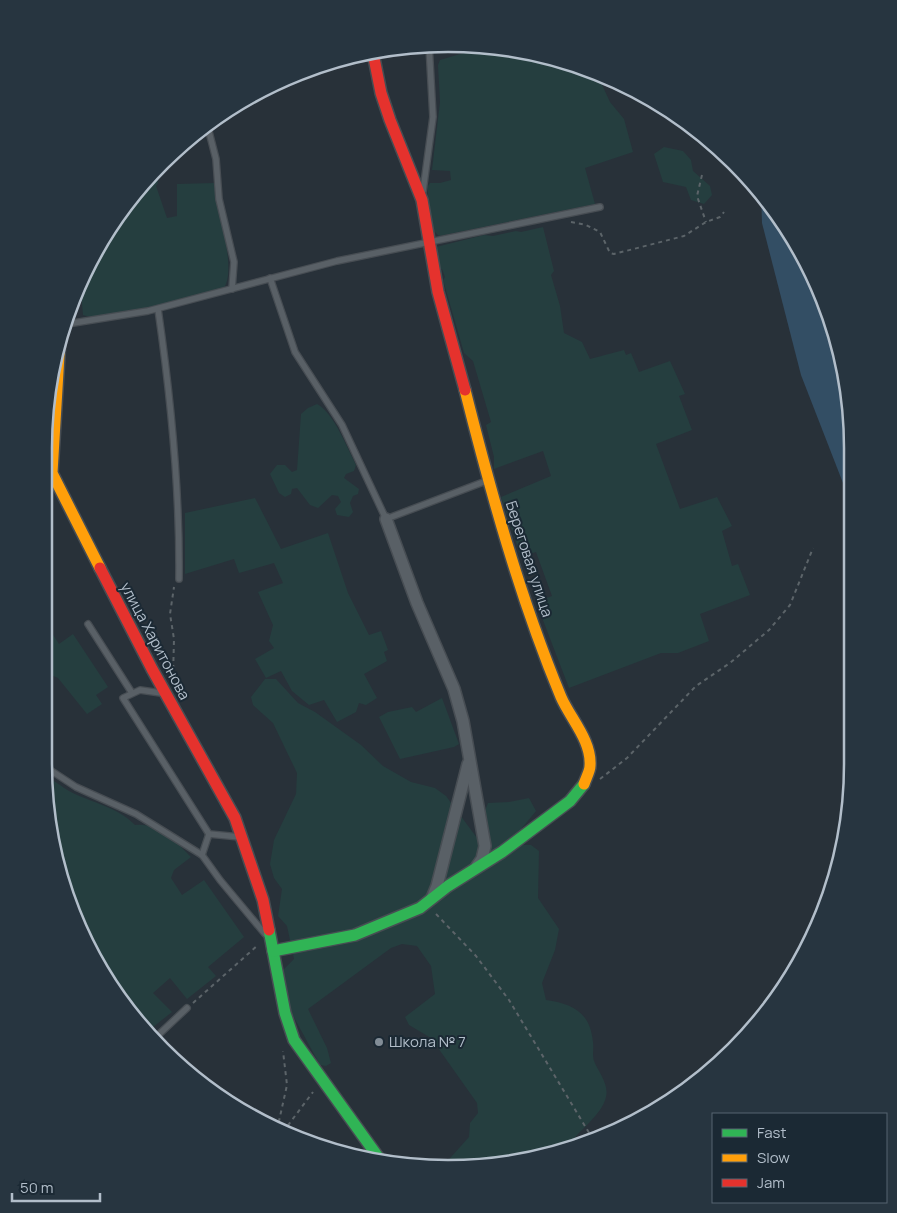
<svg xmlns="http://www.w3.org/2000/svg" width="897" height="1213" font-family="Manrope,sans-serif">
<style>
.green{fill:#253e3f}
.water{fill:#334e64}
.lines{fill:none;stroke-linecap:round;stroke-linejoin:round}
.lane-casing{stroke:#474d53;stroke-width:8}
.street-casing{stroke:#474d53;stroke-width:14}
.fast-casing{stroke:#474d53;stroke-width:14}
.slow-casing{stroke:#474d53;stroke-width:14}
.jam-casing{stroke:#474d53;stroke-width:14}
.path{stroke:#5c6469;stroke-width:2;stroke-dasharray:4 4;stroke-linecap:butt}
.lane{stroke:#596066;stroke-width:5.5}
.street{stroke:#596066;stroke-width:11}
.fast{stroke:#30b455;stroke-width:11}
.slow{stroke:#ff9f0a;stroke-width:11}
.jam{stroke:#e5322d;stroke-width:11}
.poi-dot{fill:#828d97;stroke:#1b2934;stroke-width:2}
.labels{text-anchor:middle;stroke-width:4;stroke-linejoin:round;paint-order:stroke}
.street-label{font-size:15px;fill:#b2beca;stroke:#1b2934}
.poi-label{font-size:15px;fill:#b2beca;stroke:#1b2934;text-anchor:start}
.rim{fill:none;stroke:#b2beca;stroke-width:2.5}
</style>
<rect width="100%" height="100%" fill="#283139"/>
<g class="green">
<path d="M 484,47 C 521,48 563,58 597,74 L 610,102 L 624,119 L 633,152 L 585,168 L 595,204 L 439,236 L 432,229 L 427,187 L 430,183 L 440,183 L 451,180 L 450,171 L 432,170 L 440,102 L 438,65 L 440,60 Z"/>
<polygon points="664,147 683,151 691,160 693,171 710,186 712,195 704,204 691,200 686,187 663,182 654,154"/>
<path d="M 157,176 L 158,183 L 156,186 L 167,218 L 177,216 L 177,184 L 215,183 C 217,206 238,273 223,289 C 200,294 99,323 83,315 L 81,292 L 112,224 Z"/>
<polygon points="543,227 554,271 551,275 560,306 564,333 582,342 590,359 624,350 626,355 631,353 639,372 670,361 685,394 679,396 692,430 656,444 680,509 717,497 732,526 722,531 732,566 738,564 750,595 700,614 709,641 678,653 661,653 569,688 536,602 552,596 536,552 521,557 501,497 551,476 543,451 494,469 494,457 486,425 491,422 473,361 464,353 443,280 445,277 442,269 440,269 436,247 484,235 493,236 516,231 521,232"/>
<path d="M 317,404 C 334,413 347,448 356,465 L 354,471 L 346,474 L 344,478 L 359,489 L 358,494 L 353,496 L 350,503 L 353,512 L 349,517 L 337,515 L 335,509 L 341,502 L 338,496 L 332,495 L 318,508 L 310,505 L 297,488 L 292,489 L 291,494 L 285,497 L 279,493 L 270,474 L 277,465 L 285,465 L 292,472 L 297,470 L 301,414 L 308,408 Z"/>
<polygon points="255,498 281,549 328,533 348,593 369,635 381,631 388,650 384,652 387,661 364,674 377,698 366,705 359,703 356,712 337,722 324,700 309,705 292,691 281,671 266,678 255,659 274,648 269,641 273,625 258,592 283,583 274,563 239,573 234,559 185,574 185,513"/>
<polygon points="44,621 59,644 73,634 108,687 96,695 102,704 87,714 58,678 51,675 44,676"/>
<path d="M 265,679 L 276,679 L 298,703 L 315,712 L 361,745 L 383,766 L 411,782 L 435,788 L 446,796 L 480,842 L 481,821 L 488,803 L 509,802 L 529,798 L 536,811 L 522,828 L 518,845 L 531,845 L 539,851 L 538,898 L 559,929 L 555,950 L 542,983 L 546,1000 C 573,1004 590,1012 593,1042 C 594,1048 592,1055 594,1061 C 599,1073 609,1084 606,1097 C 602,1115 578,1131 568,1146 L 526,1155 L 526,1159 L 501,1166 L 443,1166 L 469,1137 L 470,1123 L 478,1113 L 477,1103 L 431,1038 L 409,1025 L 405,1017 L 435,994 L 431,966 L 417,946 L 402,944 L 391,948 L 308,1009 L 327,1048 L 331,1063 L 326,1066 L 320,1065 L 290,1010 L 283,970 L 294,959 L 287,926 L 278,916 L 282,889 L 274,878 L 270,864 L 274,840 L 296,794 L 297,773 L 273,723 L 253,705 L 251,697 Z"/>
<polygon points="442,698 459,744 454,747 400,759 379,717 388,712 412,707 416,712"/>
<path d="M 45,777 C 53,779 62,787 69,791 C 92,803 116,806 135,825 C 157,822 177,842 191,857 L 174,870 L 171,878 L 182,895 L 204,880 L 244,937 L 208,967 L 216,976 L 187,999 L 170,978 L 153,993 L 172,1012 L 148,1031 L 133,1011 L 112,989 L 58,870 Z"/>
</g>
<polygon class="water" points="761,192 769,202 822,293 850,395 850,501 801,375 762,223"/>
<g class="lines">
<defs>
<g id="lane">
<polyline points="207,124 216,159 219,199 234,262 232,289"/>
<polyline points="423,191 433,117 429,45"/>
<polyline points="270,278 295,352 342,425 386,519 486,481"/>
<path d="M 158,309 C 171,399 180,488 179,579"/>
<polyline points="67,324 148,311 337,261 600,207"/>
<polyline points="88,624 132,693"/>
<polyline points="161,693 140,690 123,698 209,834 240,837"/>
<polyline points="44,766 76,787 136,814 202,855 220,880 265,934"/>
<polyline points="202,855 209,834"/>
<polyline points="155,1038 187,1008"/>
</g>
<g id="street">
<polyline points="386,519 417,603 454,689 463,721 485,846 482,859 477,866"/>
<polyline points="432,898 437,886 468,764"/>
</g>
<g id="fast">
<polyline points="269,930 285,1013 294,1040 381,1161"/>
<polyline points="273,951 355,935 420,908 448,886 502,852 570,801 584,784"/>
</g>
<g id="slow">
<polyline points="60,338 52,473 100,568"/>
<path d="M 465,390 C 491,493 520,598 561,697 C 570,718 592,741 590,766 C 590,771 586,778 584,784"/>
</g>
<g id="jam">
<polyline points="373,53 381,93 390,120 422,200 438,292 465,390"/>
<polyline points="100,568 152,669 235,818 263,900 269,930"/>
</g>
</defs>
<use href="#lane" class="lane-casing"/>
<use href="#street" class="street-casing"/>
<use href="#fast" class="fast-casing"/>
<use href="#slow" class="slow-casing"/>
<use href="#jam" class="jam-casing"/>
<g class="path">
<polyline points="702,175 697,196 706,222"/>
<polyline points="571,222 586,225 600,232 610,253 614,254 684,236 706,222 720,217 724,212"/>
<polyline points="173,677 174,639 170,614 174,587"/>
<polyline points="600,779 627,758 696,686 730,663 769,630 790,605 813,548"/>
<polyline points="436,914 476,956 509,1000 594,1141"/>
<polyline points="193,1003 258,945"/>
<polyline points="277,1130 287,1085 283,1051"/>
<polyline points="283,1132 313,1092"/>
</g>
<use href="#lane" class="lane"/>
<use href="#street" class="street"/>
<use href="#fast" class="fast"/>
<use href="#slow" class="slow"/>
<use href="#jam" class="jam"/>
</g>
<circle class="poi-dot" cx="379" cy="1042" r="5"/>
<g class="labels">
<g class="street-label">
<text transform="translate(529 559) rotate(72)" y="5">Береговая улица</text>
<text transform="translate(155 641) rotate(62)" y="5">улица Харитонова</text>
</g>
<g class="poi-label">
<text x="389" y="1047">Школа № 7</text>
</g>
</g>
<path d="M0 0H897V1213H0ZM448 52H448A396 396 0 0 1 844 448V764A396 396 0 0 1 448 1160H448A396 396 0 0 1 52 764V448A396 396 0 0 1 448 52Z" fill="#273540" fill-rule="evenodd"/>
<path class="rim" d="M448 52H448A396 396 0 0 1 844 448V764A396 396 0 0 1 448 1160H448A396 396 0 0 1 52 764V448A396 396 0 0 1 448 52Z"/>
<rect x="712" y="1113" width="175" height="90" fill="#1b2934" stroke="#576570"/>
<rect x="722" y="1129" width="25" height="8" fill="#30b455" stroke="#576570"/>
<text x="757" y="1138" font-size="15" fill="#b2beca">Fast</text>
<rect x="722" y="1154" width="25" height="8" fill="#ff9f0a" stroke="#576570"/>
<text x="757" y="1163" font-size="15" fill="#b2beca">Slow</text>
<rect x="722" y="1179" width="25" height="8" fill="#e5322d" stroke="#576570"/>
<text x="757" y="1188" font-size="15" fill="#b2beca">Jam</text>
<path d="M12 1193v8h88v-8" fill="none" stroke="#b2beca" stroke-width="2.5"/>
<text x="20" y="1193" font-size="15" fill="#b2beca" stroke="#1b2934" stroke-width="4" paint-order="stroke">50 m</text>
</svg>
